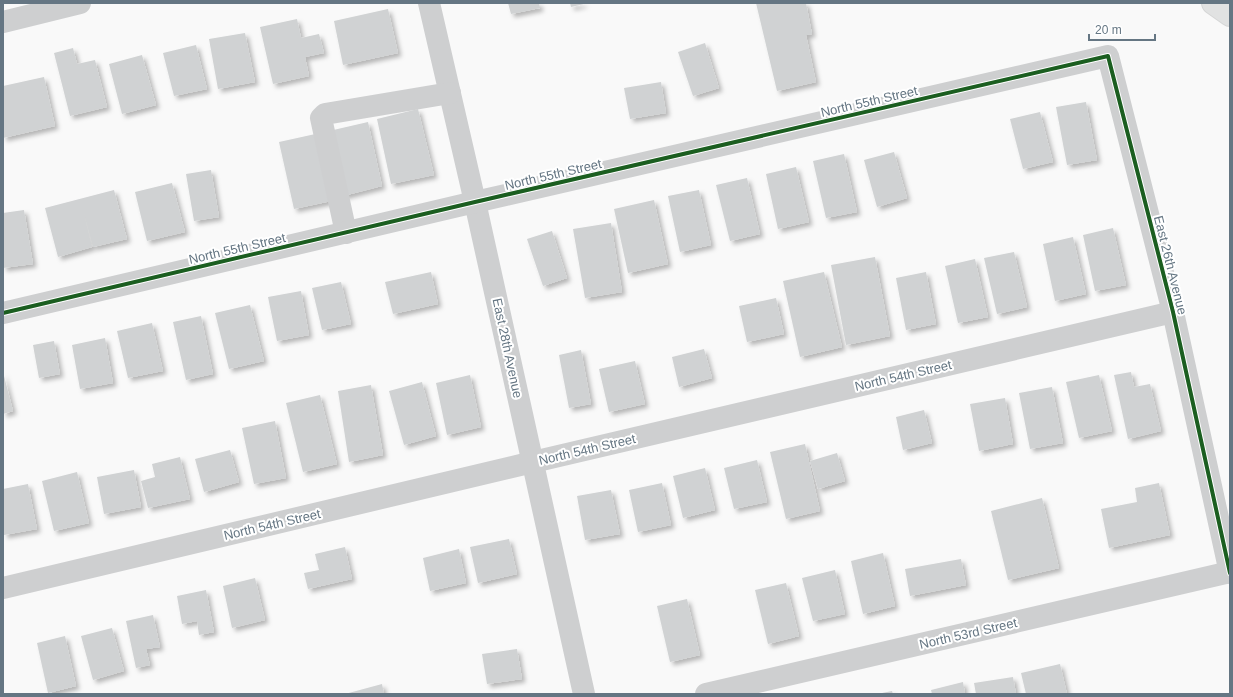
<svg xmlns="http://www.w3.org/2000/svg" width="1233" height="697" font-family="Helvetica,sans-serif">
<style>
.building{fill:#d0d2d3;filter:url(#shadow)}
.lines{fill:none;stroke-linecap:round;stroke-linejoin:round}
.highway-casing{stroke:#d5d6d6;stroke-width:24}
.minor{stroke:#cecfd0;stroke-width:22}
.highway{stroke:#e1e2e2;stroke-width:22}
.cycleway-casing{stroke:#fff;stroke-width:6}
.cycleway{stroke:#1b5e20;stroke-width:4}
.labels{text-anchor:middle;stroke-width:4;stroke-linejoin:round;paint-order:stroke}
.street-label{font-size:13px;fill:#657683;stroke:#fff}
</style>
<defs>
<filter id="shadow"><feDropShadow dx="3.5" dy="3.5" stdDeviation="2" flood-color="#0004"/></filter>
</defs>
<rect width="100%" height="100%" fill="#f9f9f9"/>
<g class="building">
<polygon points="508,3 539,3 540,8 511,14"/>
<polygon points="570,3 584,3 584,4 571,7"/>
<polygon points="756,3 806,3 812,34 806,35 816,82 777,91"/>
<polygon points="388,9 398,53 343,65 334,21"/>
<polygon points="297,19 301,38 319,34 324,53 305,57 309,76 273,84 260,27"/>
<polygon points="245,33 255,82 218,89 209,39"/>
<polygon points="705,43 719,88 693,96 678,52"/>
<polygon points="196,45 207,89 174,96 163,53"/>
<polygon points="73,48 77,64 95,60 107,107 70,116 54,53"/>
<polygon points="142,55 156,105 122,114 109,64"/>
<polygon points="44,77 55,126 3,138 3,86"/>
<polygon points="661,82 666,113 630,119 624,88"/>
<polygon points="1086,102 1097,160 1067,165 1056,107"/>
<polygon points="418,109 434,175 391,184 377,119"/>
<polygon points="1040,112 1053,162 1023,169 1010,119"/>
<polygon points="368,122 382,186 343,196 329,131"/>
<polygon points="320,133 336,200 294,209 279,142"/>
<polygon points="894,152 907,198 877,207 864,160"/>
<polygon points="844,154 857,212 826,218 813,161"/>
<polygon points="796,167 809,222 778,229 766,174"/>
<polygon points="211,170 219,217 194,221 186,174"/>
<polygon points="747,178 760,234 730,241 716,185"/>
<polygon points="172,183 185,232 147,241 135,192"/>
<polygon points="114,190 127,239 93,247 83,210 92,247 58,257 45,208"/>
<polygon points="699,190 711,245 680,252 668,196"/>
<polygon points="654,200 668,264 628,273 614,209"/>
<polygon points="24,210 33,264 3,268 3,213"/>
<polygon points="611,223 622,292 585,298 573,229"/>
<polygon points="1113,228 1126,285 1095,291 1083,235"/>
<polygon points="552,231 567,278 543,286 527,239"/>
<polygon points="1073,237 1086,294 1055,301 1043,244"/>
<polygon points="1014,252 1027,307 997,314 984,258"/>
<polygon points="875,257 890,336 846,345 831,265"/>
<polygon points="975,259 988,317 958,323 945,266"/>
<polygon points="431,272 438,304 393,314 385,282"/>
<polygon points="824,272 842,347 800,357 783,281"/>
<polygon points="926,272 936,324 906,330 896,278"/>
<polygon points="341,282 351,324 322,330 312,288"/>
<polygon points="301,291 309,335 277,341 268,297"/>
<polygon points="776,298 784,334 747,342 739,306"/>
<polygon points="250,305 264,361 229,369 215,313"/>
<polygon points="201,316 213,374 186,380 173,322"/>
<polygon points="152,323 163,371 128,378 117,331"/>
<polygon points="105,338 113,383 80,389 72,345"/>
<polygon points="54,341 60,374 39,378 33,345"/>
<polygon points="704,349 712,378 679,387 672,357"/>
<polygon points="581,350 591,404 569,408 559,355"/>
<polygon points="635,361 645,404 609,412 599,369"/>
<polygon points="3,372 13,411 3,414"/>
<polygon points="1131,372 1134,387 1150,384 1161,431 1128,439 1114,375"/>
<polygon points="470,375 481,427 447,435 436,383"/>
<polygon points="1099,375 1112,431 1079,438 1066,382"/>
<polygon points="422,382 436,436 404,445 389,391"/>
<polygon points="371,385 383,455 349,462 338,391"/>
<polygon points="1052,387 1063,443 1030,449 1019,393"/>
<polygon points="320,395 337,464 303,472 286,403"/>
<polygon points="1005,398 1013,444 979,451 970,404"/>
<polygon points="924,410 932,443 903,450 896,417"/>
<polygon points="275,421 286,478 254,484 242,428"/>
<polygon points="805,444 820,511 786,519 770,452"/>
<polygon points="230,450 239,482 204,492 195,459"/>
<polygon points="837,453 845,481 818,489 810,461"/>
<polygon points="180,457 190,499 148,508 141,481 155,477 152,464"/>
<polygon points="757,460 767,502 734,509 724,468"/>
<polygon points="705,468 715,510 683,518 673,476"/>
<polygon points="134,470 141,507 104,514 97,477"/>
<polygon points="77,472 89,523 54,531 42,481"/>
<polygon points="662,483 671,525 638,532 629,490"/>
<polygon points="1159,483 1170,535 1109,548 1101,509 1137,502 1135,488"/>
<polygon points="28,484 37,529 4,535 3,489"/>
<polygon points="611,490 620,534 585,540 577,496"/>
<polygon points="1042,498 1059,568 1008,580 991,511"/>
<polygon points="509,539 517,574 478,583 470,547"/>
<polygon points="345,547 352,579 308,589 304,573 319,570 315,554"/>
<polygon points="459,549 466,583 430,591 423,558"/>
<polygon points="883,553 895,606 863,614 851,561"/>
<polygon points="961,559 966,585 910,596 905,569"/>
<polygon points="835,570 845,614 813,621 802,578"/>
<polygon points="255,578 265,620 232,628 223,586"/>
<polygon points="786,583 799,636 768,644 755,590"/>
<polygon points="206,590 214,632 199,635 197,621 182,624 177,596"/>
<polygon points="687,599 700,655 670,662 657,606"/>
<polygon points="153,615 160,647 146,649 150,665 136,668 126,621"/>
<polygon points="112,628 124,671 93,680 81,636"/>
<polygon points="65,636 76,686 48,693 37,643"/>
<polygon points="517,649 522,679 487,684 482,654"/>
<polygon points="1060,664 1067,694 1026,694 1021,673"/>
<polygon points="1013,677 1016,694 976,694 974,683"/>
<polygon points="963,682 965,694 932,694 931,690"/>
<polygon points="382,684 384,694 345,694"/>
<polygon points="892,691 893,694 882,694 882,693"/>
</g>
<g class="lines">
<defs>
<polyline id="highway" points="1213,3 1230,15"/>
</defs>
<use href="#highway" class="highway-casing"/>
<g class="minor">
<polyline points="429,3 475,202 584,694"/>
<polyline points="3,22 80,3"/>
<polyline points="346,233 321,118 325,114 450,93"/>
<polyline points="3,313 475,202 1108,56 1173,312 1230,573"/>
<polyline points="3,588 533,462 1173,312"/>
<polyline points="706,694 1230,572"/>
</g>
<use href="#highway" class="highway"/>
<defs>
<polyline id="cycleway" points="3,313 475,202 1108,56 1173,312 1230,573"/>
</defs>
<use href="#cycleway" class="cycleway-casing"/>
<use href="#cycleway" class="cycleway"/>
</g>
<g class="labels">
<g class="street-label">
<text transform="translate(869 101) rotate(-13)" y="5">North 55th Street</text>
<text transform="translate(553 174) rotate(-13)" y="5">North 55th Street</text>
<text transform="translate(237 248) rotate(-13)" y="5">North 55th Street</text>
<text transform="translate(1171 265) rotate(76)" y="5">East 26th Avenue</text>
<text transform="translate(508 348) rotate(78)" y="5">East 28th Avenue</text>
<text transform="translate(903 375) rotate(-13)" y="5">North 54th Street</text>
<text transform="translate(587 449) rotate(-13)" y="5">North 54th Street</text>
<text transform="translate(272 524) rotate(-13)" y="5">North 54th Street</text>
<text transform="translate(968 633) rotate(-13)" y="5">North 53rd Street</text>
</g>
</g>
<rect width="1233" height="697" fill="none" stroke="#657683" stroke-width="8"/>
<path d="M1089 34v6h66v-6" fill="none" stroke="#657683" stroke-width="2"/>
<text x="1095" y="34" font-size="12" fill="#657683" stroke="#ffffff" stroke-width="3" paint-order="stroke">20 m</text>
</svg>
